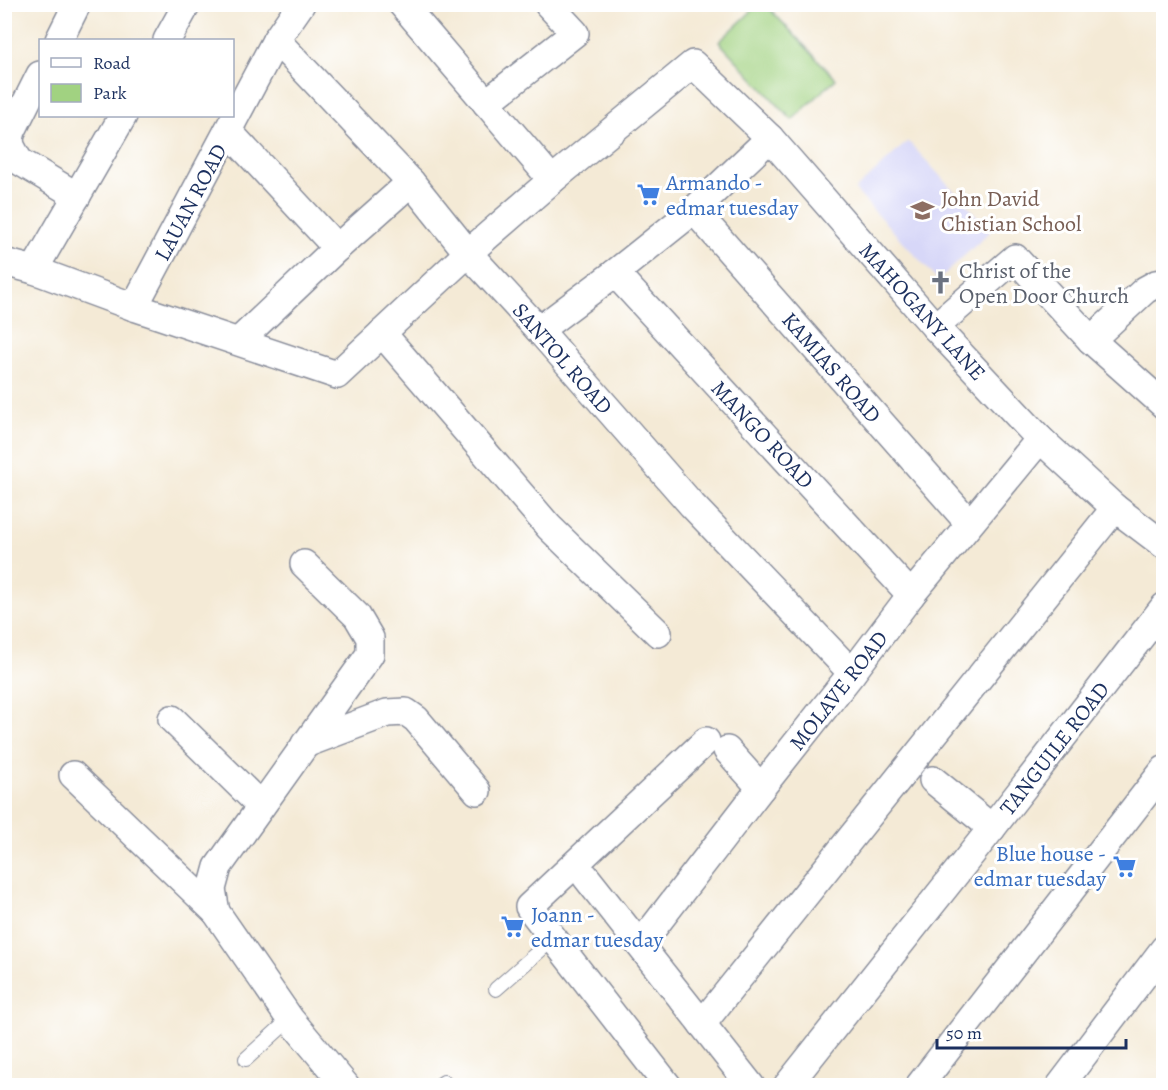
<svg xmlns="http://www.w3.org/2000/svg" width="1168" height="1090" font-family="Alegreya,serif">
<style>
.built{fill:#d7d7f8}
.green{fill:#a1d281;stroke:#5e8070;stroke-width:1.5}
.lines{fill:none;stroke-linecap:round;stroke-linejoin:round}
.lane-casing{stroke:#888c9a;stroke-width:16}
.street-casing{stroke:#888c9a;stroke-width:30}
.lane{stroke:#fff;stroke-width:14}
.street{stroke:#fff;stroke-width:27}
.labels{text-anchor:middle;stroke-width:6;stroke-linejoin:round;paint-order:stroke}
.shop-label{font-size:22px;fill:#366cbe;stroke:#fff;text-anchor:start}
.education-label{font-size:22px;fill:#785e54;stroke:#fff;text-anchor:start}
.street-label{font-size:22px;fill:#1b2f5e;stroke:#fff}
.worship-label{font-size:22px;fill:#5b616d;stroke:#fff;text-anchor:start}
</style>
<rect width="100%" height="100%" fill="#fff"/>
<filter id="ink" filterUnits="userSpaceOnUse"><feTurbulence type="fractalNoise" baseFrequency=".0167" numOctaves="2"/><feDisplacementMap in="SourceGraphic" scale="12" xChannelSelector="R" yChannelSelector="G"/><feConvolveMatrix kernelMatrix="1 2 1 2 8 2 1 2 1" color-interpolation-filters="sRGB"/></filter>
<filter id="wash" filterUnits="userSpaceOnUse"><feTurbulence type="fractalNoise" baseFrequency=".008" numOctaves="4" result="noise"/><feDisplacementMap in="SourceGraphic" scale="24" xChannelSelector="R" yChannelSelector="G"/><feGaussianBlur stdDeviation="1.35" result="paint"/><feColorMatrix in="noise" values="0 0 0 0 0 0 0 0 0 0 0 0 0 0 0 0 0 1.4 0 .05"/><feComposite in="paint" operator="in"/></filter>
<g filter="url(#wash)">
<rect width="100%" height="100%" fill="#f4ead6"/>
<polygon class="built" points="908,141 991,231 938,280 855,190"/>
<polygon class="green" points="759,4 766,5 836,79 792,120 719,42"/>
</g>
<g filter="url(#ink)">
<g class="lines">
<defs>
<g id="lane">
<polyline points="496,989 554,938"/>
<polyline points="246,1059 290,1019"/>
<polyline points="438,1086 444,1082"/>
</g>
<g id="street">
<polyline points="402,4 552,180"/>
<polyline points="59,40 77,4"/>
<polyline points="167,40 187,4"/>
<polyline points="276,40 411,182 468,253 539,330 692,505 852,673"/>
<polyline points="40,75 12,131 10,139 11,146 19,161 77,196"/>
<polyline points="486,103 575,33 548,4"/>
<polyline points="228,131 337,248"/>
<polyline points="694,210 969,523"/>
<polyline points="4,262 34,270 134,307 337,375 468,253 552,180 693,64 770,138 935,327 1040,439 1115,508 1164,545"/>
<polyline points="34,270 123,116"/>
<polyline points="615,273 911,595"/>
<polyline points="134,307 276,40 301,4"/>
<polyline points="935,327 1015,258 1091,340 1164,405"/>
<polyline points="539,330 615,273 694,210 770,138"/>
<polyline points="382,333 549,527 658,633"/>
<polyline points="1091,340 1145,290 1156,284 1164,283"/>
<polyline points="239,341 337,248 411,182"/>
<polyline points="304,564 357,616 370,638 370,654 218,867 212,889 216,912 290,1019 346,1086"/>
<polyline points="172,719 261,806"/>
<polyline points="305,744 387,713 406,712 416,719 477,791"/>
<polyline points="727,750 761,788"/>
<polyline points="73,775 216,912"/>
<polyline points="933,780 992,828"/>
<polyline points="586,877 751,1086"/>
<polyline points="640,945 761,788 852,673 911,595 1040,439"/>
<polyline points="702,1024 1115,508"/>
<polyline points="668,1086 529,907 706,741"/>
<polyline points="787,1086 992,828 1164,607"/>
<polyline points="919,1086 1164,770"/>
<polyline points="1060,1086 1164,949"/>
</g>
</defs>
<use href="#lane" class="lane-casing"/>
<use href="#street" class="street-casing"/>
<use href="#lane" class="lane"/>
<use href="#street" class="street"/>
</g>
</g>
<defs>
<symbol id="supermarket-bare" viewBox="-9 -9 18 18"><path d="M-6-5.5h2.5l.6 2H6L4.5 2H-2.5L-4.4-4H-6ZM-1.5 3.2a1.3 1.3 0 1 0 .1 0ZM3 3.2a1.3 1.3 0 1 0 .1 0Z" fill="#3f7fe0" stroke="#fff" stroke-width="2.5" paint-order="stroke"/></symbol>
<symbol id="school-bare" viewBox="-9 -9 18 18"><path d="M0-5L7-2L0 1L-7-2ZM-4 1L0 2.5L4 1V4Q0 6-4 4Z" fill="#8d6e63" stroke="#fff" stroke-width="2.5" paint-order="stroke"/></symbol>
<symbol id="church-bare" viewBox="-9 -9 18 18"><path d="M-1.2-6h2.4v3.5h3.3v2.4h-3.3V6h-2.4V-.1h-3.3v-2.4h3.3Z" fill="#6b7280" stroke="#fff" stroke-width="2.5" paint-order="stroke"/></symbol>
</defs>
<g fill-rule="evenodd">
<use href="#supermarket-bare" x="632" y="178" width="33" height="33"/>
<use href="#school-bare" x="906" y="194" width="33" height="33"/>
<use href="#church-bare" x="924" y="266" width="33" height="33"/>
<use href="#supermarket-bare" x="1108" y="850" width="33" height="33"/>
<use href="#supermarket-bare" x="496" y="910" width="33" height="33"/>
</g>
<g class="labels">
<g class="shop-label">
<text x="666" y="190">Armando -<tspan x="666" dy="25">edmar tuesday</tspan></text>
<text x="1106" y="861" text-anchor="end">Blue house -<tspan x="1106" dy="25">edmar tuesday</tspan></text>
<text x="531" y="922">Joann -<tspan x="531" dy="25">edmar tuesday</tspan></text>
</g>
<g class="education-label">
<text x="941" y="206">John David<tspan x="941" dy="25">Chistian School</tspan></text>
</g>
<g class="street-label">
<text transform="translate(190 202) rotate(-62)" y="8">LAUAN ROAD</text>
<text transform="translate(923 311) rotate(48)" y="8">MAHOGANY LANE</text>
<text transform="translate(563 358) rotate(49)" y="8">SANTOL ROAD</text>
<text transform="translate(832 367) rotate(49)" y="8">KAMIAS ROAD</text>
<text transform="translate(763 434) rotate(47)" y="8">MANGO ROAD</text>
<text transform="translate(838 690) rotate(-52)" y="8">MOLAVE ROAD</text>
<text transform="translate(1054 748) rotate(-52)" y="8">TANGUILE ROAD</text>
</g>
<g class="worship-label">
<text x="959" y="278">Christ of the<tspan x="959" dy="25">Open Door Church</tspan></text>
</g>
</g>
<rect width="1168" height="1090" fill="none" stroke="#fff" stroke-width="24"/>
<rect x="39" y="39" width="195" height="78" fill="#ffffff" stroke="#a4acbf" stroke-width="1.5"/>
<rect x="51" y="58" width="30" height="9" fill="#ffffff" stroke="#a4acbf" stroke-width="1.5"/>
<text x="93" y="69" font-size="18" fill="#1b2f5e">Road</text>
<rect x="51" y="84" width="30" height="18" fill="#a1d281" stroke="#a4acbf" stroke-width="1.5"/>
<text x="93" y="99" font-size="18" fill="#1b2f5e">Park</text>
<path d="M937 1039v9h189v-9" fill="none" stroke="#1b2f5e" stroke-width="3"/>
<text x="946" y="1039" font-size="18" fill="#1b2f5e" stroke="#ffffff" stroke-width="4.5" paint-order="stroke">50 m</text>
</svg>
